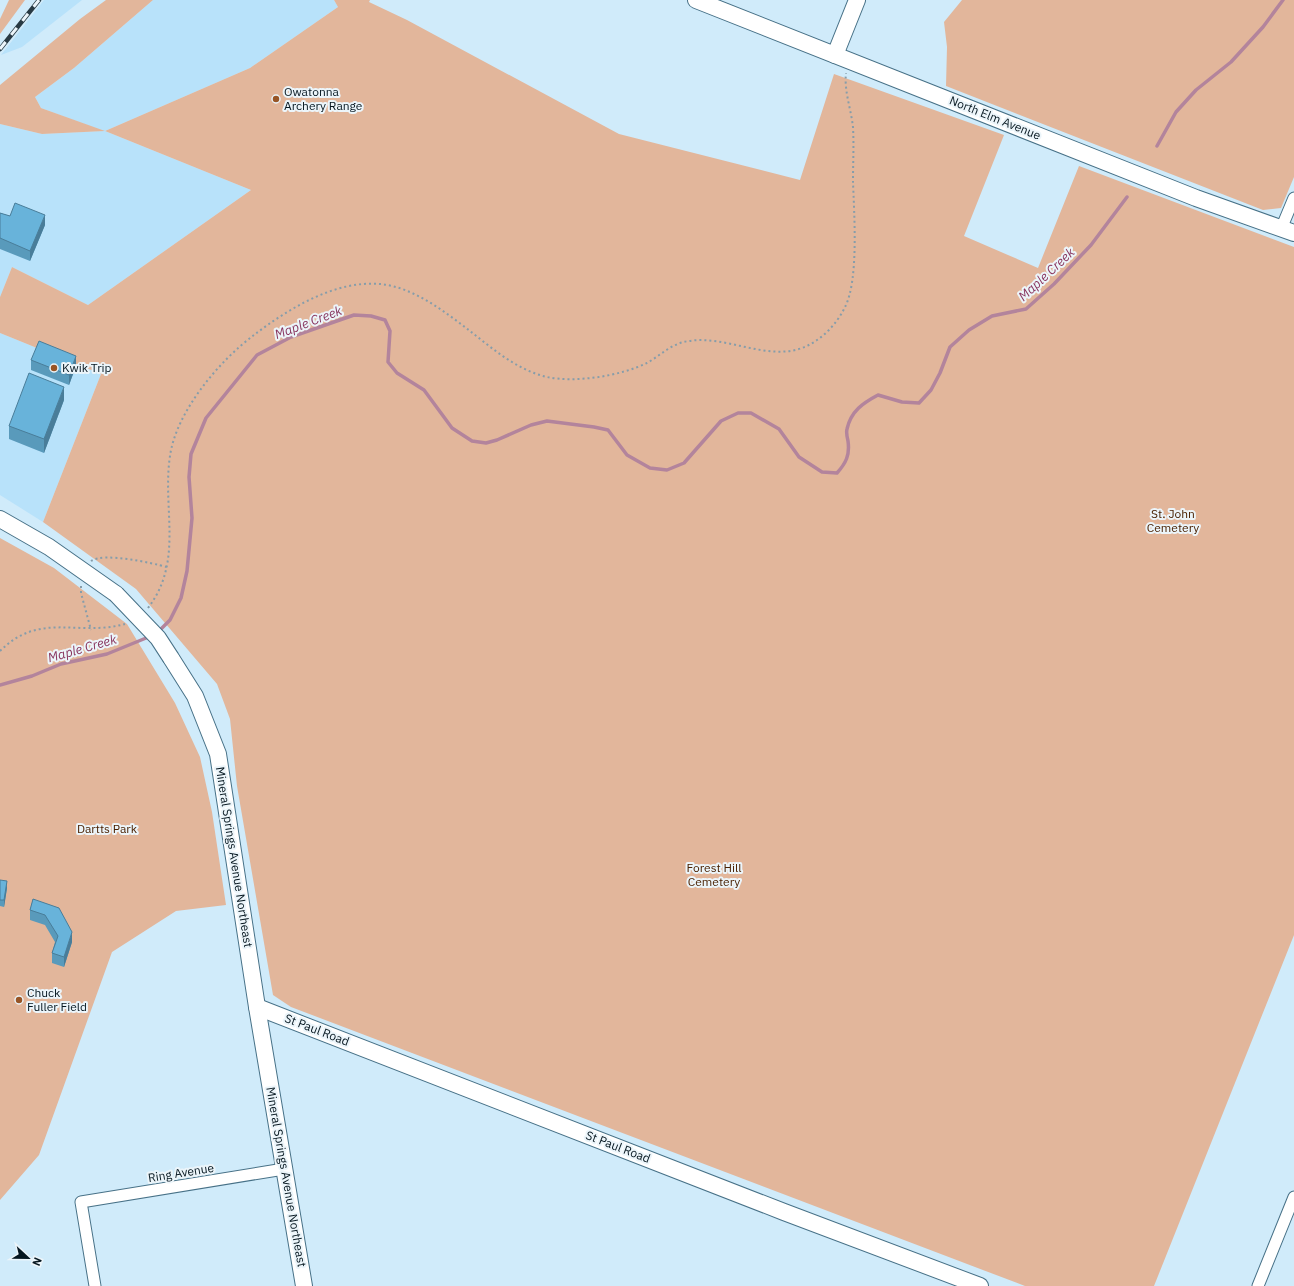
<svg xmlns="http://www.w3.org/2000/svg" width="1294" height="1286" font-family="'IBM Plex Sans',sans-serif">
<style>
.built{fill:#b8e2fa}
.green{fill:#e2b69b}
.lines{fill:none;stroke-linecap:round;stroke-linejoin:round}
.stream{stroke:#b3849c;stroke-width:3.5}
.street-casing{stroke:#477187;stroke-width:13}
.secondary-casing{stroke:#477187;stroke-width:18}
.path{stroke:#869daa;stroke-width:2;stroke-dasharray:2 3;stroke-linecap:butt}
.street{stroke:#fff;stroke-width:11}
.secondary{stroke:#fff;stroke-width:16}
.rail-casing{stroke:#283a44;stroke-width:4.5}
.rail{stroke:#ecf5fa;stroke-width:3;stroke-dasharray:9;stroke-linecap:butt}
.secondary-bridge-casing{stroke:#477187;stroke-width:18;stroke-linecap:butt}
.secondary-bridge{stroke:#fff;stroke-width:16}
.wall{fill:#599abb}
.shaded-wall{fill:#497d99}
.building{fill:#68b3da;stroke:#497d99}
.poi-dot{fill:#985526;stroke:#ecf5fa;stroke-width:1.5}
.labels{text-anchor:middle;stroke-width:4;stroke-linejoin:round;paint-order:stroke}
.poi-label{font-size:12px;fill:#05161f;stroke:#ecf5fa;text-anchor:start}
.street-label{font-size:12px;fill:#05161f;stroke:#ecf5fa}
.park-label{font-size:12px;fill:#492001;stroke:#ecf5fa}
.water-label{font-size:13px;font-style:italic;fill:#88345e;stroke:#ecf5fa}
</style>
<rect width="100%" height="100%" fill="#d0ebfa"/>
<!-- built -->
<g class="built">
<path d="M44,0H82L22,47L1,55Z"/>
<path d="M153,0H334L338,7L250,68L105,131L251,190L88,305L12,267L0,297V124L42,134L103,131L41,108L35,97L74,68Z"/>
<path d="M0,333L101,374L43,522L0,495Z"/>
</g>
<!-- green -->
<g class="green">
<path d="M9,0H25L0,34V19Z"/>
<path d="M106,0H153L74,68L35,97L41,108L105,131L250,68L338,7L334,0H370L369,2L407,20L619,134L800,180L834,74L1004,135L964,236L1038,268L1079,166L1294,247V935L1154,1286H1025L291,1007L273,995L237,786L230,719L217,684L136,589L43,522L101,374L0,333V297L12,267L88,305L251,190L105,131L42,134L0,124V85L80,19Z"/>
<path d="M962,0H1294V177L1281,208L1263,210L946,86L947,47L944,22Z"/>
<path d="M0,538L54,568L127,624L175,703L200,757L212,812L226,905L176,911L112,952L39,1155L0,1200Z"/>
</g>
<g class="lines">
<!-- stream -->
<g class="stream">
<path d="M1157,146L1176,112L1196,90L1231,62L1263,27L1283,0"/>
<path d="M158,632L170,620L181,598L187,571L192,518L189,477L191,454L206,418L257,355L291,337L354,315L371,316L385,320L390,331L388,362L397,373L424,390L452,428L472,441L486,443L497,440L531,425L547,421L594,427L608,430L627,455L650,468L667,470L684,463L721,421L738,413H751L779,429L799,457L822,472L837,473C846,463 850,455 848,441C847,437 846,433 847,429C851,411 863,403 878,395L902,402L919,403L931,390L940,373L950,347L969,330L992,316L1026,309L1054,284L1091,245L1127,197"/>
<path d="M0,685L32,676L61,664L107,654L151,636"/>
</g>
<!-- street casing -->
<g class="street-casing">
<g id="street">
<path d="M1281,229L1294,198"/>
<path d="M95,1286L81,1202L284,1169"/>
<path d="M1258,1286L1294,1197"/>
</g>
</g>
<!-- secondary casing -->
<g class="secondary-casing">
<g id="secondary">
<path d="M696,0L1196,198L1294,233"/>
<path d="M835,55L857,0"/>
<path d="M0,519L49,547L116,594"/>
<path d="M171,658L195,696L218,754L257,1007L304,1286"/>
<path d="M257,1007L784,1212L980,1286"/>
</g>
</g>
<!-- path -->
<g class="path">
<path d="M91,561C104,552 152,563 167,567"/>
<path d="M81,586V593L91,630"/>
<path d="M148,608C184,561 162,509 170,456C176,412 219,361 254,335C288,309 335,280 380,284C413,287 444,311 470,331C493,349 517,370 547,377C576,383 620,376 647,363C661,355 672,343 689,341C726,335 766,361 802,348C821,341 837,324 845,307C859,280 854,213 853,181C853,163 854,145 853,127C851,109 844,91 846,73"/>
<path d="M0,651C40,611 77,637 125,624"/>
</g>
<!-- street -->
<use href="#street" class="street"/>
<!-- secondary -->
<use href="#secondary" class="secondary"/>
<!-- rail casing -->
<g class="rail-casing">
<path id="rail" d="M0,49L39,0"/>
</g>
<!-- rail -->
<use href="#rail" class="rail"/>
<!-- secondary-bridge casing -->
<g class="secondary-bridge-casing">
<path id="secondary-bridge" d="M116,594L158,638L171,658"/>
</g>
<!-- secondary-bridge -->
<use href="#secondary-bridge" class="secondary-bridge"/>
</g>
<!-- wall -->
<g class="wall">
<path d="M0,213L10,216L45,225L30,261L0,249Z"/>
<path d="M31,360L76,366L69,385L31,370Z"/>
<path d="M64,400L44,453L9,439V426Z"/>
<path d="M0,880L7,888L4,907L0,906Z"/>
<path d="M33,899L72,942L64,967L52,963V953L55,942L45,925L30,920V910Z"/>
</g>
<!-- shaded-wall -->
<g class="shaded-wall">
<path d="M45,215V225L30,261V251Z"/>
<path d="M76,356V366L69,385V375Z"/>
<path d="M64,387V400L44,453V439Z"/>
<path d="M7,881V888L4,907V900Z"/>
<path d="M72,932V942L64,967V957Z"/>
</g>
<!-- building -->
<g class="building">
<path d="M15,203L45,215L30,251L0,238V213L10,216Z"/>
<path d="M39,341L76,356L69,375L31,360Z"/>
<path d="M29,373L64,387L44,439L9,426Z"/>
<path d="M0,880L7,881L4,900H0Z"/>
<path d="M33,899L59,908L72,932L64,957L52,953L58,936L45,915L30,910Z"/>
</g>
<!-- markers -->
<g class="poi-dot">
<circle cx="276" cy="99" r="4"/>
<circle cx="54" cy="368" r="4"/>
<circle cx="19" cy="1000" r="4"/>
</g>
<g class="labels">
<!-- poi labels -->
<g class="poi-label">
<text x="284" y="96">Owatonna<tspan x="284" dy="14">Archery Range</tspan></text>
<text x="62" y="372">Kwik Trip</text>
<text x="27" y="997">Chuck<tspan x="27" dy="14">Fuller Field</tspan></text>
</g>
<!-- street labels -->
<g class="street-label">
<text transform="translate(995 118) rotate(22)" y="4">North Elm Avenue</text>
<text transform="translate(234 857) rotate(81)" y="4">Mineral Springs Avenue Northeast</text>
<text transform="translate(317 1030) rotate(21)" y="4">St Paul Road</text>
<text transform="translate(618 1147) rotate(21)" y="4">St Paul Road</text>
<text transform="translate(181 1173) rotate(-9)" y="4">Ring Avenue</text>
<text transform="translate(286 1177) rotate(80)" y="4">Mineral Springs Avenue Northeast</text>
</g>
<!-- park labels -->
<g class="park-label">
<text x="1173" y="518">St. John<tspan x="1173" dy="14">Cemetery</tspan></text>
<text x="107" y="833">Dartts Park</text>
<text x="714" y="872">Forest Hill<tspan x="714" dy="14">Cemetery</tspan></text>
</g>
<!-- water labels -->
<g class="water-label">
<text transform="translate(1046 274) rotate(-43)" y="5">Maple Creek</text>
<text transform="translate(308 322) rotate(-21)" y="5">Maple Creek</text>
<text transform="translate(82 648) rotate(-16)" y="5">Maple Creek</text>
</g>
</g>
<!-- north arrow -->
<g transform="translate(28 1258) rotate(112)" stroke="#ecf5fa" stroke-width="3" paint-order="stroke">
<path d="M0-3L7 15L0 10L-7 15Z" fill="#05161f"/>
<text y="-6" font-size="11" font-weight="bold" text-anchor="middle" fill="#05161f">N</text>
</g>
</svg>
